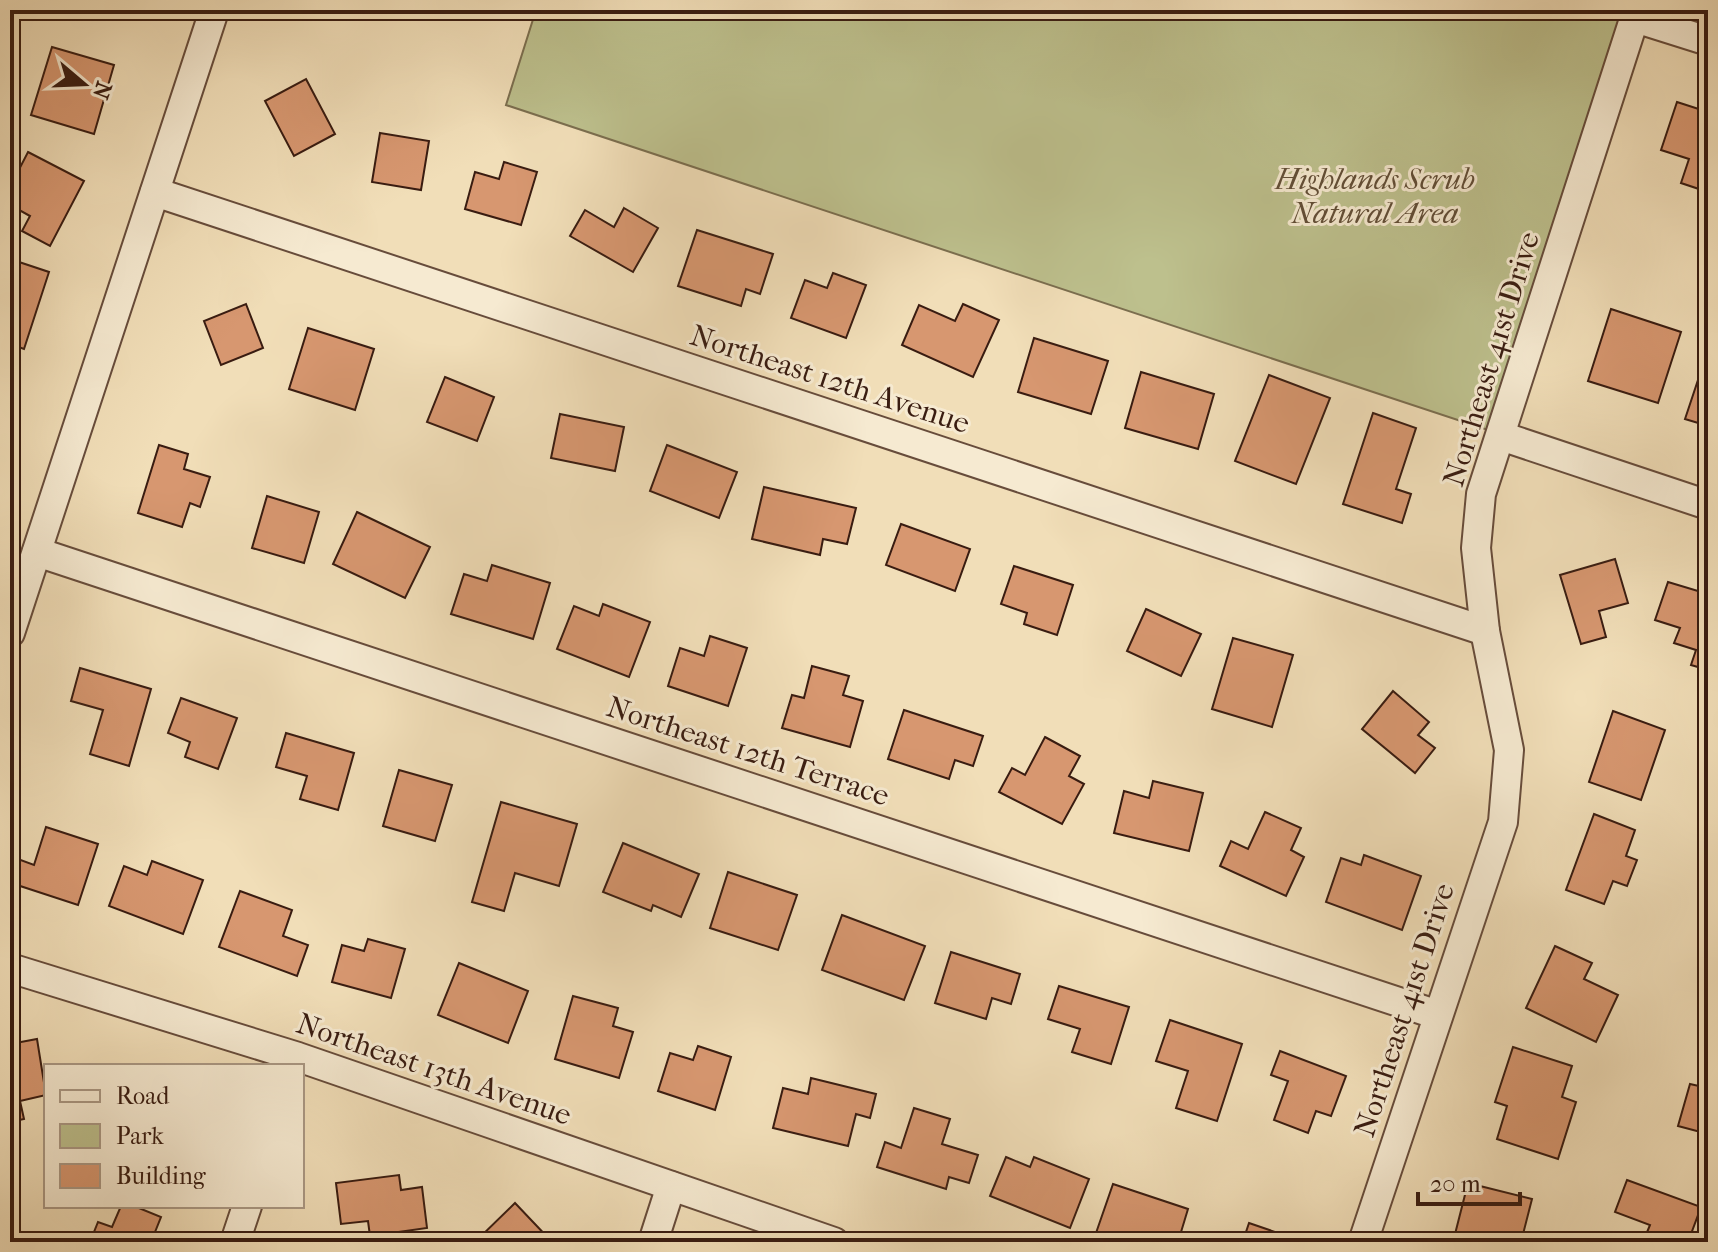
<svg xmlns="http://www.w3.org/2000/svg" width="1718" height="1252" font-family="'IM FELL French Canon',serif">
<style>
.green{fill:#bdc08d;stroke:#7b6e4f;stroke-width:2}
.building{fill:#d79770;stroke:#391c11;stroke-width:2}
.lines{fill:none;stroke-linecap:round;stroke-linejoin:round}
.street-casing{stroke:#674c3b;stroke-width:32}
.street{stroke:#f6ead1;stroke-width:28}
.labels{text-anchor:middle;stroke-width:6;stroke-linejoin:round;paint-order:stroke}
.park-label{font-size:30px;font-style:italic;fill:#614d36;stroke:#f6ead1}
.street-label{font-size:30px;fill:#391c11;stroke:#f6ead1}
</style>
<rect width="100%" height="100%" fill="#f1deb8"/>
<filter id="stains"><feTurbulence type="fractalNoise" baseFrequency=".0025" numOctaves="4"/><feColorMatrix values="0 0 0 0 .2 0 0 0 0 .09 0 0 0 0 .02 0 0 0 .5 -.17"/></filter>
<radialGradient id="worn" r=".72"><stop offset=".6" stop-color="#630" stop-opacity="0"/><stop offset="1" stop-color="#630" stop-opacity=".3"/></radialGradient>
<!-- green -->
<path class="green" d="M536,10H1631L1497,433L506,105Z"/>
<!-- building -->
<g class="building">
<path d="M52,47L114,65L94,134L31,115Z"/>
<path d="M306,79L335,134L294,156L265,101Z"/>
<path d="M1677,102L1708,112V192L1681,183L1689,159L1661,150Z"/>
<path d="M380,133L429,141L421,190L372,182Z"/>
<path d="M28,152L84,181L50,246L22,231L30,216L10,205V187Z"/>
<path d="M504,162L537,172L521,225L465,209L475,172L499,179Z"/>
<path d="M624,208L658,228L633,272L570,236L585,210L614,227Z"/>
<path d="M697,230L773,254L760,294L746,289L741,306L678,286Z"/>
<path d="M10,259L49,272L24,349L10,344Z"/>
<path d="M833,273L866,285L846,338L791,318L805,280L827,288Z"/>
<path d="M246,304L263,348L221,365L204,321Z"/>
<path d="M963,304L999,320L973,377L902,345L919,305L955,321Z"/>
<path d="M1611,309L1681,332L1658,403L1588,381Z"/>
<path d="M308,328L374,349L355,410L289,389Z"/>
<path d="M1034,338L1108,361L1091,414L1018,392Z"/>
<path d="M1701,371L1708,373V426L1685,419Z"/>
<path d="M1141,372L1214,394L1198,449L1125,428Z"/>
<path d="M1269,375L1330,398L1296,484L1235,461Z"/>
<path d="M445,377L494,397L477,441L427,422Z"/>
<path d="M1373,413L1416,428L1396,489L1411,494L1402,523L1343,504Z"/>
<path d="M560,414L624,427L615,471L551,458Z"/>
<path d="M159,445L188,454L184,469L210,477L200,507L190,503L182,527L138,513Z"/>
<path d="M667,445L737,472L719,518L650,491Z"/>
<path d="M764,487L856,508L847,544L823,539L820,555L752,539Z"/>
<path d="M267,496L319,512L304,563L252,548Z"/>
<path d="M357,512L430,547L405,598L333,564Z"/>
<path d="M901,524L970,549L955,591L886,565Z"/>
<path d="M1615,559L1628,603L1599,611L1606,637L1581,644L1560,575Z"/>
<path d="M492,565L550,583L533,639L451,614L464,574L487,581Z"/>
<path d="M1014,566L1073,585L1057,635L1024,624L1027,613L1001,604Z"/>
<path d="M1668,582L1708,594V670L1691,665L1696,650L1674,643L1680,628L1655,620Z"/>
<path d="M603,604L650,622L629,677L557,649L574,606L599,616Z"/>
<path d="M1146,609L1201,634L1181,676L1127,651Z"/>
<path d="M710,636L747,648L728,706L668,686L680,648L704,656Z"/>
<path d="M1233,638L1293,655L1272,727L1212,709Z"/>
<path d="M812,666L849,676L843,695L863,701L850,747L782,728L792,695L804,698Z"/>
<path d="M80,668L151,689L129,766L90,754L103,710L71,701Z"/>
<path d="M1393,691L1429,722L1418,735L1435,748L1415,773L1362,729Z"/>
<path d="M181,698L237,718L218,769L185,757L190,742L168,733Z"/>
<path d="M904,710L983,736L973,766L955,760L949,779L888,759Z"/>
<path d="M1613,711L1665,730L1641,800L1589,782Z"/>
<path d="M286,733L354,753L338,810L300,799L307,776L276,767Z"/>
<path d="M1045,737L1080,756L1069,776L1084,784L1062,824L999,792L1012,768L1025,775Z"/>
<path d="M399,770L452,785L435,841L383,826Z"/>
<path d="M1153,781L1203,793L1189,851L1114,833L1124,791L1149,798Z"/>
<path d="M501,802L577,824L559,886L515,873L504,911L472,902Z"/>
<path d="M1265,812L1301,828L1291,850L1304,857L1286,896L1220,866L1231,841L1248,849Z"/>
<path d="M1594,814L1635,830L1626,856L1637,860L1627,886L1613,881L1604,904L1566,890Z"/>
<path d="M46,827L98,844L78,905L11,883L18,859L34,865Z"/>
<path d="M623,843L699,874L681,917L653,905L651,911L603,892Z"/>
<path d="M1364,855L1421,876L1402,930L1326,902L1341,858L1361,865Z"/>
<path d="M152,861L203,880L183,934L109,906L124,866L147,875Z"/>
<path d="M728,872L797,895L778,950L710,928Z"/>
<path d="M240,891L292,910L283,936L308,945L297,976L219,947Z"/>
<path d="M842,915L925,946L904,1000L822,970Z"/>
<path d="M368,939L405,949L391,998L332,982L342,945L364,951Z"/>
<path d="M1555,946L1592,963L1584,979L1618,995L1596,1042L1526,1008Z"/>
<path d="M951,952L1020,974L1011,1004L992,998L986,1019L935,1003Z"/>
<path d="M459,963L528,991L508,1043L438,1015Z"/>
<path d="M1059,986L1129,1007L1111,1064L1072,1052L1080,1029L1048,1019Z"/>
<path d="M573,996L618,1008L613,1026L633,1032L619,1078L555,1059Z"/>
<path d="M1170,1020L1242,1044L1217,1121L1176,1108L1188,1071L1156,1061Z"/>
<path d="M37,1039L46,1095L20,1101L24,1119L10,1122V1044Z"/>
<path d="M698,1046L731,1057L715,1110L658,1091L670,1053L693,1060Z"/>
<path d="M1513,1047L1572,1066L1562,1097L1576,1102L1558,1159L1497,1139L1507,1106L1495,1102Z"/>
<path d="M1280,1051L1346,1076L1331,1116L1316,1111L1308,1133L1274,1120L1288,1081L1271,1075Z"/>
<path d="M811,1078L876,1094L870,1118L856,1114L848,1146L773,1128L783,1088L808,1094Z"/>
<path d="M1690,1084L1708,1088V1134L1678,1126Z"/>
<path d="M914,1108L950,1119L942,1144L978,1155L969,1183L949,1177L946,1189L877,1167L885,1142L901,1148Z"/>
<path d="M1006,1157L1030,1167L1034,1157L1089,1179L1070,1228L990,1196Z"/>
<path d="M399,1175L401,1190L422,1187L427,1228L370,1236L368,1221L341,1224L336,1183Z"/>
<path d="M1627,1180L1701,1207L1688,1242H1643L1650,1225L1615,1212Z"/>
<path d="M1468,1183L1532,1199L1521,1242L1482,1238L1481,1242H1453Z"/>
<path d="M1113,1184L1188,1209L1178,1242H1124L1096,1233Z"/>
<path d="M515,1203L552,1242L477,1240Z"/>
<path d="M121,1206H134L161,1217L151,1242H90L98,1222L112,1227Z"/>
<path d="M1249,1223L1284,1235L1281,1242H1219L1222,1234L1243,1241Z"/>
</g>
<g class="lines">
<!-- street casing -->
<g class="street-casing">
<g id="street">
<path d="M1635,18L1708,41"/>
<path d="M155,192L1485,631"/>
<path d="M1501,436L1708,505"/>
<path d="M37,552L1438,1015"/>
<path d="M10,633L214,11"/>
<path d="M10,968L298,1057L834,1242"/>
<path d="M235,1242L247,1206"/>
<path d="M653,1242L671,1186"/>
<path d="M1363,1242L1503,822L1509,750L1485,631L1476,548L1481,494L1637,10"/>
</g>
</g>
<!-- street -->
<use href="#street" class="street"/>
</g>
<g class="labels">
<!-- park labels -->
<g class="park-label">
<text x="1375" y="189">Highlands Scrub<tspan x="1375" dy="34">Natural Area</tspan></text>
</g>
<!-- street labels -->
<g class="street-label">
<text transform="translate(1491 359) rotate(-73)" y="10">Northeast 41st Drive</text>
<text transform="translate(830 379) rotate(18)" y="10">Northeast 12th Avenue</text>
<text transform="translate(748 751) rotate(18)" y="10">Northeast 12th Terrace</text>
<text transform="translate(1404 1010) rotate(-72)" y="10">Northeast 41st Drive</text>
<text transform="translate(434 1069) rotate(19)" y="10">Northeast 13th Avenue</text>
</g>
</g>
<!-- margin -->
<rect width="1718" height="1252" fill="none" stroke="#f1deb8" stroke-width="40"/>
<rect x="12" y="12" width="1694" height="1228" fill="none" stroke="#391c11" stroke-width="4"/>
<rect x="20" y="20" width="1678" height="1212" fill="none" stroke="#391c11" stroke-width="2"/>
<!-- legend -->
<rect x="44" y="1064" width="260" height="144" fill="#f6ead1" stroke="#aa9884" stroke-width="2"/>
<rect x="60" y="1090" width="40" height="12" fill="#f6ead1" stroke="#aa9884" stroke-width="2"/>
<text x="116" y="1104" font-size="24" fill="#391c11">Road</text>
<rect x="60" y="1124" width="40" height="24" fill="#bdc08d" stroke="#aa9884" stroke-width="2"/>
<text x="116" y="1144" font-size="24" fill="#391c11">Park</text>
<rect x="60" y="1164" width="40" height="24" fill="#d79770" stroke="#aa9884" stroke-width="2"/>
<text x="116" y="1184" font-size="24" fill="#391c11">Building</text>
<!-- north arrow -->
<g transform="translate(84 84) rotate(109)" stroke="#f6ead1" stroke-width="6" paint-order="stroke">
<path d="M0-6L14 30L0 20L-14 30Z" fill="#391c11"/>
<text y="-12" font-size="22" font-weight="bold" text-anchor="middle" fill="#391c11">N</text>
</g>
<!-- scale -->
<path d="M1418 1192v12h102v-12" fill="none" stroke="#391c11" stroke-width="4"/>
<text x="1430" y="1192" font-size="24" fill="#391c11" stroke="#f6ead1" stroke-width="6" paint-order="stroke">20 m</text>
<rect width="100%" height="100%" filter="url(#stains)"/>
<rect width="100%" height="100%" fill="url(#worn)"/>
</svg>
